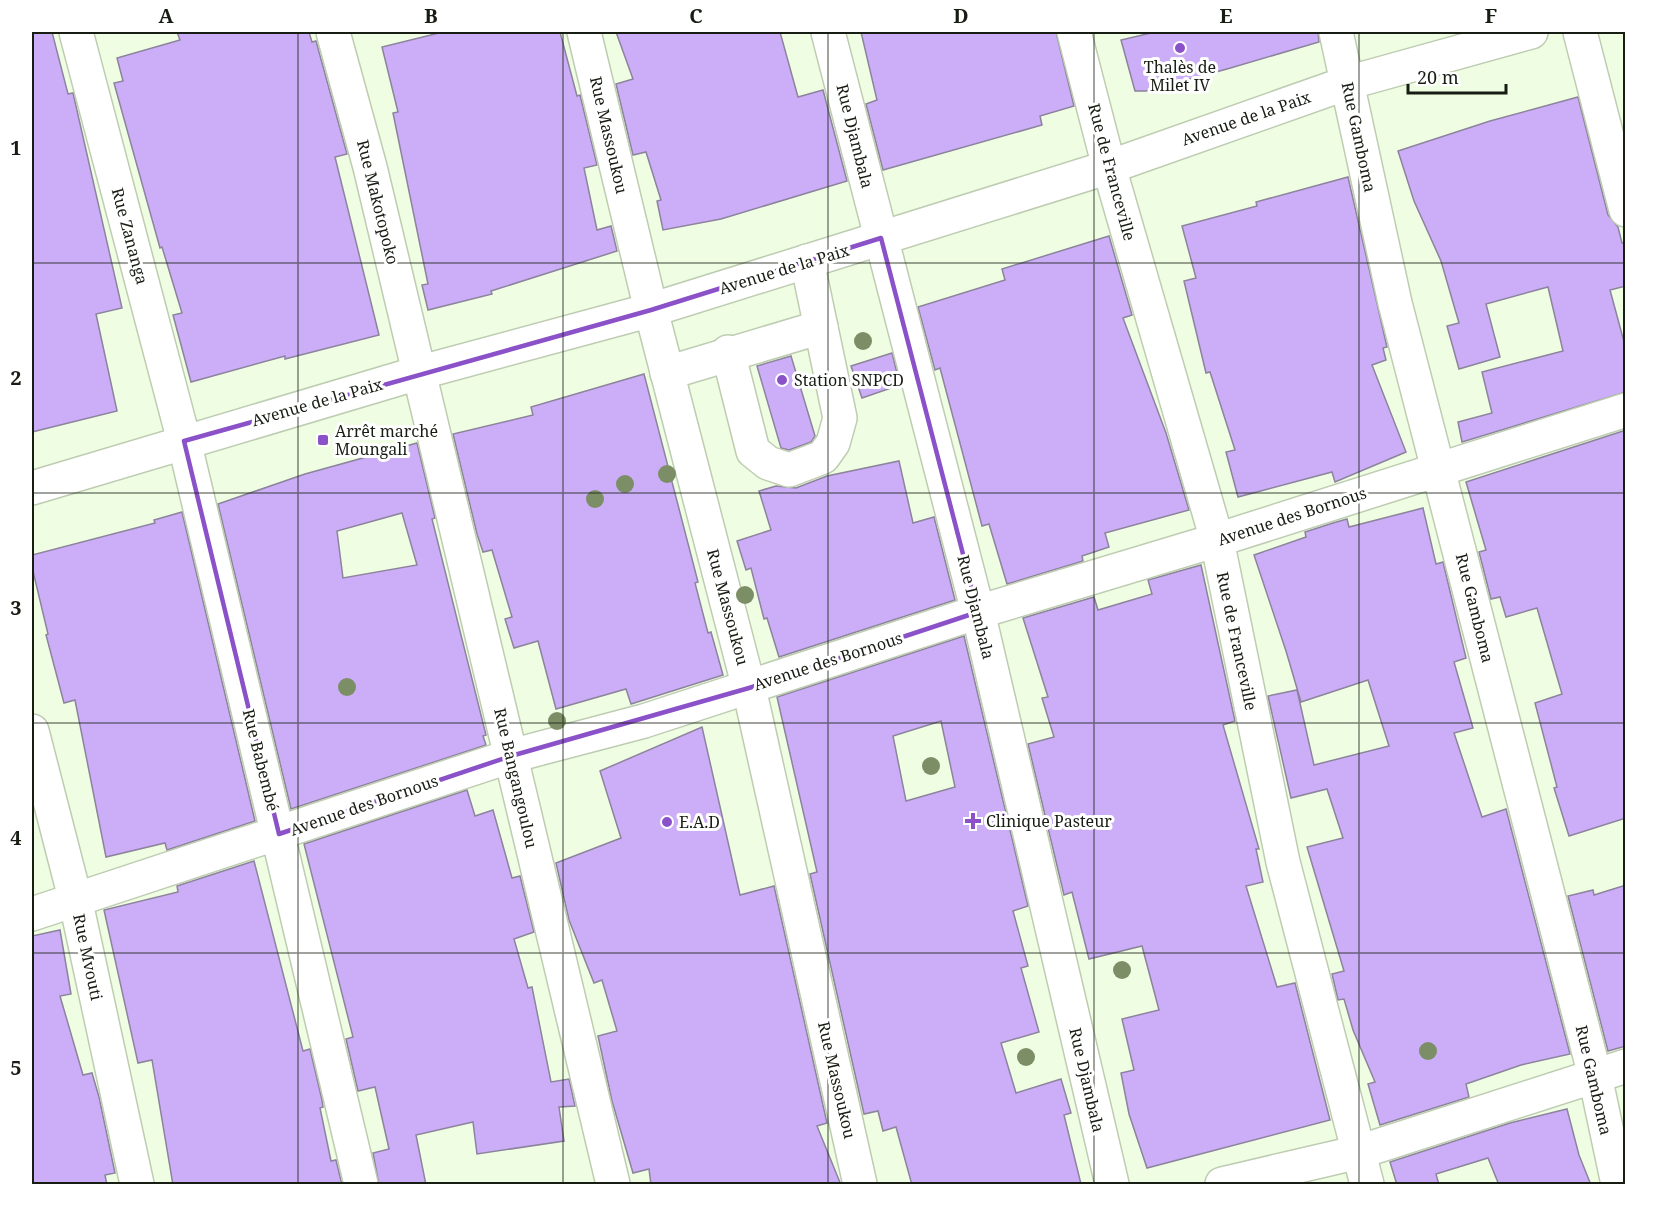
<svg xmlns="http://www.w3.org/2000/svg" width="1657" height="1216" font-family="'Noto Serif',serif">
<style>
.building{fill:#ccaef8;stroke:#8c839c;stroke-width:1.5;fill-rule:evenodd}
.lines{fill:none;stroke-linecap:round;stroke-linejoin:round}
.minor-casing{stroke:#beccb2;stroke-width:36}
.major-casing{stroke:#beccb2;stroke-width:36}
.minor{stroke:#fff;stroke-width:33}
.major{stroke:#fff;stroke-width:33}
.tree{fill:#7c8e66}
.marked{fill:none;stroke:#8a51c8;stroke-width:4.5;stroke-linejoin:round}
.grid{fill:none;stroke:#181d13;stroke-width:1.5;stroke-opacity:0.55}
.poi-dot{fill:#8a51c8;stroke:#fff;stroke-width:2}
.labels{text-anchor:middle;stroke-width:6;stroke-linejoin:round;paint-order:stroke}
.poi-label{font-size:16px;fill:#181d13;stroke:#fff;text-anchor:start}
.street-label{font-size:16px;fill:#181d13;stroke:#fff}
.neatline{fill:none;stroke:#181d13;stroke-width:2}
.grid-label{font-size:20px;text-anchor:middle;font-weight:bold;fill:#181d13}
</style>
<rect width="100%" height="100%" fill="#effee3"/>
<!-- building -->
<g class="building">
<path d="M32,32H52L68,94L73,93L122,308L96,314L117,411L32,432Z"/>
<path d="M177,32H309L312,42L316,41L347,154L335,157L379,335L285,359V356L191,382L173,315L182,313L162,247L160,248L114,83L123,81L117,58L180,40Z"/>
<path d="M443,32H560L577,96L580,95L597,165L584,168L597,230L611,226L617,251L491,291L492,294L428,310L422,285L428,284L393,113L398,112L382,47Z"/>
<path d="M616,32H780L798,97L823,90L847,181L721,219L663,230L657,201L661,200L646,152L633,155L616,84L633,79Z"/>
<path d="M861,32H1056L1074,106L1040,116L1042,125L883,170L866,104L877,100Z"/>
<path d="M1155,32H1318L1319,42L1227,69L1146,91H1135L1121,40Z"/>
<path d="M1578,97L1608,215L1618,227L1622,243H1626V286L1610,290L1626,349V392L1462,442L1458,422L1492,413L1482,372L1563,351L1548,287L1486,304L1500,357L1459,369L1447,326L1459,323L1441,261L1414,201L1398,151L1490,121Z"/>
<path d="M1348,177L1387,347L1383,348L1386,360L1372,365L1406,452L1335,482L1332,472L1238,497L1226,452L1235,450L1210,372L1206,373L1184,281L1196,278L1182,226L1257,206L1256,202Z"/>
<path d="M1109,236L1132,315L1123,318L1166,433L1189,510L1105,533L1109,547L1082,556L1083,561L1007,584L989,524L982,526L940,368L935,370L918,307L1005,280L1002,269Z"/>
<path d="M892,353L899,381L890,383L891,388L862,398L851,366Z"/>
<path d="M791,356L815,436L811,442L789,450L781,448L757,366Z"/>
<path d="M644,374L698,582L695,583L708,633L711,632L723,675L631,704L626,689L556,709L538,641L514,648L505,619L512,617L492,550L483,552L477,534L453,434L533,415L531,407Z"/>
<path d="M1626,430V818L1569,836L1554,788L1557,787L1535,703L1562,694L1537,608L1506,617L1500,597L1491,599L1479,552L1486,550L1466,482Z"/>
<path d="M417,443L435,518L432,519L486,735L483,736L486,745L291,809L218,504L305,474ZM402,513L417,565L343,578L337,531Z"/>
<path d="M899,461L913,523L934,517L955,600L779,657L767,618L764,619L751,568L746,570L737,541L771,530L759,491L776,486L796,488L827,476Z"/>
<path d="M1423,508L1436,564L1443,562L1466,658L1454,662L1473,728L1454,733L1482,817L1506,809L1570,1054L1521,1065L1466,1084L1469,1097L1380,1125L1368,1084L1375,1082L1353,1030L1344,999L1338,1000L1332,974L1344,971L1307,847L1343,838L1327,789L1291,798L1268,696L1297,690L1314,765L1389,746L1368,680L1301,702L1286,651L1254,555L1306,537L1305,532L1333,523L1347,519L1349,527Z"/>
<path d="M182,512L255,821L167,850L165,843L106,857L75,700L64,703L46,635L48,634L32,567V555L155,523L154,520Z"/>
<path d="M1201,565L1235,721L1223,725L1259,849H1256L1263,882L1246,886L1277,987L1295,983L1330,1120L1147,1168L1129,1114L1121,1073L1134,1070L1122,1019L1159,1010L1142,946L1089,959L1072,892L1064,895L1028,744L1054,737L1042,698L1048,697L1023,618L1094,597L1098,610L1152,594L1148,580Z"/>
<path d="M964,636L1028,906L1013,911L1028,966L1021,968L1039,1032L1001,1043L1016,1093L1061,1079L1071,1113L1064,1115L1081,1184L912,1185L896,1127L883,1131L878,1111L864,1114L810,874L817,872L777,697ZM941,721L955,787L906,801L893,736Z"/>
<path d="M702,727L740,895L774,886L827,1123L817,1126L841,1185H651L649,1169L633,1173L612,1101L598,1036L617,1031L602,980L594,983L569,920L556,863L621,838L600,771Z"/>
<path d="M467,790L475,816L493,810L512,878L520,876L534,932L514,939L528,988L532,987L551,1082L569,1079L575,1106L559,1107L564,1141L477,1154L473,1122L416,1135L426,1185H379L373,1153L389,1149L375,1087L358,1091L346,1039L353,1037L304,844Z"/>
<path d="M254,861L303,1051L310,1049L322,1100L323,1107L320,1108L331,1161L336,1160L342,1185H173L152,1060L138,1063L104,910L178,892L177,886Z"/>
<path d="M1626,885V1046L1608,1051L1568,896L1593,890L1594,895Z"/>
<path d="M60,930L71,994L60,996L83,1075L92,1073L99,1097L115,1173L105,1175L107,1185H32V936Z"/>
<path d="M1567,1109L1579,1155L1591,1185H1499L1488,1158L1436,1174L1439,1185H1397L1390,1162L1510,1123Z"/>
</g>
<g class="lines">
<!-- minor casing -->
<g class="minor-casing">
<g id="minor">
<path d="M76,32L184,441L361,1184"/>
<path d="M333,32L370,167L613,1184"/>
<path d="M584,32L651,310L749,688L860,1184"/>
<path d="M828,32L978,612L1112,1184"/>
<path d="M1074,32L1109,167L1217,540L1283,862L1367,1184"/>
<path d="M1336,32L1395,303L1595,1076L1618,1184"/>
<path d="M1580,32L1626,210"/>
<path d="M728,352L753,451L768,463L789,470L823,457L833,443L840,418L807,261"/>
<path d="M667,373L821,327"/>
<path d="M32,731L75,898L137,1184"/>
<path d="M32,914L511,756L644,721L978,612L1217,540L1626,410"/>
<path d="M1222,1184L1359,1152L1626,1066"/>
</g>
</g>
<!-- major casing -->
<g class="major-casing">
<path id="major" d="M32,488L418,373L651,310L1109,167L1347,83L1531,32"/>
</g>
<!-- minor -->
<use href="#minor" class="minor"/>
<!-- major -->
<use href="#major" class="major"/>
</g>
<!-- trees -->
<g class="tree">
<circle cx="863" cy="341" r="9"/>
<circle cx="667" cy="474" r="9"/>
<circle cx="625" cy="484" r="9"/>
<circle cx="595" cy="499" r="9"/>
<circle cx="745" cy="595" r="9"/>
<circle cx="347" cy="687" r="9"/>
<circle cx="557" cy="721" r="9"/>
<circle cx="931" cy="766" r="9"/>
<circle cx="1122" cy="970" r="9"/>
<circle cx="1428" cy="1051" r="9"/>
<circle cx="1026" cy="1057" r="9"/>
</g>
<!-- marked area -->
<path class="marked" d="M881,238L978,612L749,688L511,756L279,834L184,441L651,310Z"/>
<!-- grid -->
<path class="grid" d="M298,32V1184M563,32V1184M828,32V1184M1094,32V1184M1359,32V1184M32,263H1626M32,493H1626M32,723H1626M32,953H1626"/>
<!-- markers -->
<g class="poi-dot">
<circle cx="1180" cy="48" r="6"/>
<circle cx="782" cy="380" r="6"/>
<rect x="317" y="434" width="12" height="12" rx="3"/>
<path d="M970 812h6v6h6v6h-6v6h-6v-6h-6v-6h6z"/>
<circle cx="667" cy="822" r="6"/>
</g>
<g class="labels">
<!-- poi labels -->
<g class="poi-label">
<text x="1180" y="73" text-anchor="middle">Thalès de<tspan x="1180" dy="18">Milet IV</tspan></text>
<text x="794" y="386">Station SNPCD</text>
<text x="335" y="437">Arrêt marché<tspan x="335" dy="18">Moungali</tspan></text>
<text x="986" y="827">Clinique Pasteur</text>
<text x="679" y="828">E.A.D</text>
</g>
<!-- street labels -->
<g class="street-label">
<text transform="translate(1246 118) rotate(-19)" y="6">Avenue de la Paix</text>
<text transform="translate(609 135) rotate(77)" y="6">Rue Massoukou</text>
<text transform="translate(855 136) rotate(76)" y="6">Rue Djambala</text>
<text transform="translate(1359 137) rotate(78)" y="6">Rue Gamboma</text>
<text transform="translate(1112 172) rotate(75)" y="6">Rue de Franceville</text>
<text transform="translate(378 202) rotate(76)" y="6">Rue Makotopoko</text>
<text transform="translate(130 236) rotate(75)" y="6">Rue Zananga</text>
<text transform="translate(784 269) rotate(-17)" y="6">Avenue de la Paix</text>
<text transform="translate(317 402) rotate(-16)" y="6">Avenue de la Paix</text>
<text transform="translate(1292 516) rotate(-18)" y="6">Avenue des Bornous</text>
<text transform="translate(728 607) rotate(75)" y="6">Rue Massoukou</text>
<text transform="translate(976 607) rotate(76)" y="6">Rue Djambala</text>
<text transform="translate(1475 608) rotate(76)" y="6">Rue Gamboma</text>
<text transform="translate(1237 641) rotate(78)" y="6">Rue de Franceville</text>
<text transform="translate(828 661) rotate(-18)" y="6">Avenue des Bornous</text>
<text transform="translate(261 760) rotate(76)" y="6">Rue Babembé</text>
<text transform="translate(516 778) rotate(77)" y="6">Rue Bangangoulou</text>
<text transform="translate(364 805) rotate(-19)" y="6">Avenue des Bornous</text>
<text transform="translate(88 957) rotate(78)" y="6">Rue Mvouti</text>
<text transform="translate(837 1080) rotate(77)" y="6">Rue Massoukou</text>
<text transform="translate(1087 1080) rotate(77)" y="6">Rue Djambala</text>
<text transform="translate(1594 1080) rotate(77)" y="6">Rue Gamboma</text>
</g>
</g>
<!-- border -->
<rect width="1657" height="1216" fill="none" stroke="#ffffff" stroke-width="66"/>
<!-- scale -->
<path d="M1408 84v9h98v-9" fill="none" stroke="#181d13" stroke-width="3"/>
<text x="1417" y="84" font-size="18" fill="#181d13" stroke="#ffffff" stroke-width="4.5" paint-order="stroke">20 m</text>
<rect x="33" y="33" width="1591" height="1150" class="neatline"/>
<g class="grid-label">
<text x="166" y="23">A</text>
<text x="431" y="23">B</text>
<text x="696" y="23">C</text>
<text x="961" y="23">D</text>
<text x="1226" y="23">E</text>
<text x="1491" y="23">F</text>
<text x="16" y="155">1</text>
<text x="16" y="385">2</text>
<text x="16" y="615">3</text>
<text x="16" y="845">4</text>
<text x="16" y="1075">5</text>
</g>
</svg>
